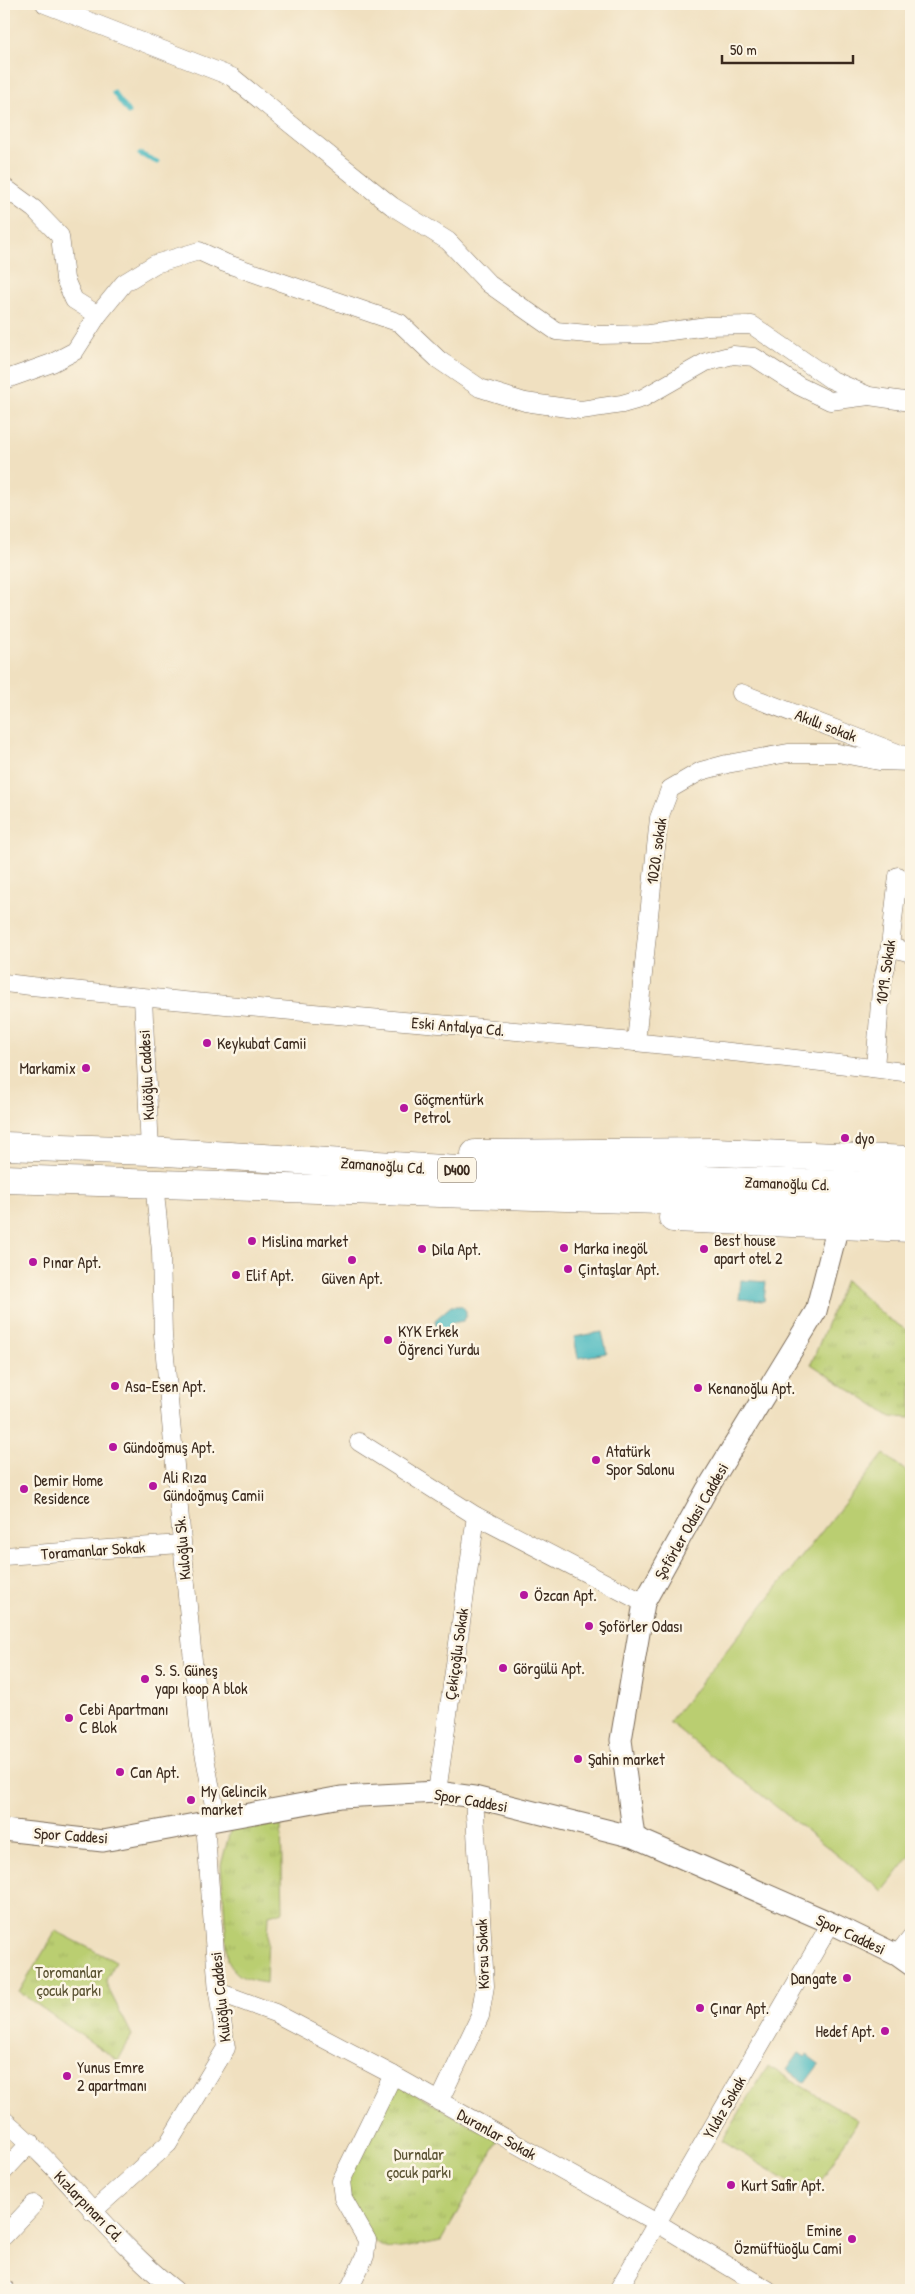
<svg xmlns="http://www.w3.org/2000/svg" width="915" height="2294" font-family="'Patrick Hand',sans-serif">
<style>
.green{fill:#bace71;stroke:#7a7c48}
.park{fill:url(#park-tufts);stroke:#7a7c48}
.water{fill:#4ab9c0;stroke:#42726f}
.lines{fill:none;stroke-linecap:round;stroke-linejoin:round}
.stream{stroke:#4ab9c0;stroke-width:5}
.minor-casing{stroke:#7a6a57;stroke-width:19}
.tertiary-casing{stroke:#7a6a57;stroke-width:23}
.trunk-casing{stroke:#7a6a57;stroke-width:29}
.minor{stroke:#fff;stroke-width:18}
.tertiary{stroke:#fff;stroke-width:21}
.trunk{stroke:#fff;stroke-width:28}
.poi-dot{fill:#b5179e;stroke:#fcf5e5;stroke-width:2}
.labels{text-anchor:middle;stroke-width:5;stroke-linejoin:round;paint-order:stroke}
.shield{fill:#fcf5e5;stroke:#75675a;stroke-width:1}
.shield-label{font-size:15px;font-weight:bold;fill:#3b2a1e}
.street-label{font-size:16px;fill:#3b2a1e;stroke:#fcf5e5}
.poi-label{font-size:16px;fill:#3b2a1e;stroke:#fcf5e5;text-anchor:start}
.park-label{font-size:16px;fill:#5b5333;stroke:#fcf5e5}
</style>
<defs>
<pattern id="park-tufts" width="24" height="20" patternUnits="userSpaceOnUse" patternTransform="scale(1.25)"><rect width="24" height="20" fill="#bace71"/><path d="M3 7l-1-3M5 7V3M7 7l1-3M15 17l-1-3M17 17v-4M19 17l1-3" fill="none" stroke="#a1b161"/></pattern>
</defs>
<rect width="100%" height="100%" fill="#fcf5e5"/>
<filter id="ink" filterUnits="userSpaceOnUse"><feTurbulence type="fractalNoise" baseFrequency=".02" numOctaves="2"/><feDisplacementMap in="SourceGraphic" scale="10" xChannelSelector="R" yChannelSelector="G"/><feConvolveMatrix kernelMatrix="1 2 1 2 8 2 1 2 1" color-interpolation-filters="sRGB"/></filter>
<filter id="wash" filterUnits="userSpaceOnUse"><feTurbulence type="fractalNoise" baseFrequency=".0096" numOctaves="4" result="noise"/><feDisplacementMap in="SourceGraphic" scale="20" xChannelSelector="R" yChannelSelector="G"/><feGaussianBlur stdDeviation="1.12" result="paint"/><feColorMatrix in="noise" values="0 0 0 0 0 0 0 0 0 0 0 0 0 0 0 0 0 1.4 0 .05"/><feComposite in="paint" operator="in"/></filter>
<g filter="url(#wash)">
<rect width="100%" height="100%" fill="#f0e0c0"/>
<!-- green -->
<path class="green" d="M884,1454L911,1475V1855L883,1891L669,1722Z"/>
<!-- park -->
<g class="park">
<path d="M845,1280L886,1317L911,1333V1418L891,1417L811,1364Z"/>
<path d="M281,1821L283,1911L269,1915L266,1983C247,1980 237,1978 228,1961L221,1865L231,1827Z"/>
<path d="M56,1931L116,1962L106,1980L107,1986L132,2035L118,2061L19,1992Z"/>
<path d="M768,2066L858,2120L812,2196L722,2141Z"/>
<path d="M395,2082L498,2141L441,2241C430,2243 394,2251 386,2248C365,2242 348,2202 346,2182Z"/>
</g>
<!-- water -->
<g class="water">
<path d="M741,1280L766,1282L764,1301L739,1299Z"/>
<path d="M451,1306H462L466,1311V1317L463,1321L452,1323L448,1330L437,1329L435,1320Z"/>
<path d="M602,1332L607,1353L578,1358L574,1337Z"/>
<path d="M799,2053L805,2057L807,2055L819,2064L805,2083L787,2070Z"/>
</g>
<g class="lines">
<!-- stream -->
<g class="stream">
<path d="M114,93L128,112"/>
<path d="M140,154L157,162"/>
</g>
</g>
</g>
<g filter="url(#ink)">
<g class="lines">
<!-- minor casing -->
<g class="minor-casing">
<g id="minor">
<path d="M45,4L232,77L392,206L448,241L489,284L556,331L598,335L649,334L707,326L752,325L830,379L869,396L911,402"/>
<path d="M4,187L34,209L60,236L65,279L74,300L98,315"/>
<path d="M4,380L52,363L75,351L98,315L124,283L155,264L199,251L225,263L400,323L439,360L480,388L525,402L581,410L622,404L643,398L706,362L733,355L754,357L799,386L830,401L869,396"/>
<path d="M741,693L911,758"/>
<path d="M890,947L911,953"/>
<path d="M4,983C306,1016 610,1034 911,1073"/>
<path d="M143,998L150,1151"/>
<path d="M636,1042L659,818L670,789L701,771L727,764L788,753H838L879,761L911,762"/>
<path d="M875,1068L881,990L890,947L898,876"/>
<path d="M154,1183L161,1251L163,1335L199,1726L217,1821"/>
<path d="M359,1442L476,1516L644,1603"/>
<path d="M4,1556L181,1544"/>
<path d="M437,1792L476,1516"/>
<path d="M897,1955L911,1937"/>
<path d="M218,1992L275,2013L393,2075L657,2223L768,2290"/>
<path d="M439,2102L480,2016L485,1986L474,1797"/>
<path d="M4,2120C65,2171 111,2240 175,2290"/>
<path d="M4,2171L31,2142"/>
<path d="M92,2212L168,2144L226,2048L218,1992L205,1823"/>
<path d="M4,2236L34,2204"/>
<path d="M4,2288L6,2290"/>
<path d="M349,2290L365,2256L367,2240L343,2198L341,2181L393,2075"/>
<path d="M618,2290L831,1923"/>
</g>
</g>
<!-- tertiary casing -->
<g class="tertiary-casing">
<g id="tertiary">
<path d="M4,1830L103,1841L341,1797L437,1792L474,1797L634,1837L831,1923L897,1955L911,1965"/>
<path d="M634,1837L621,1740L644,1603L706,1491L816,1311L838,1226"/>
</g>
</g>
<!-- trunk casing -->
<g class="trunk-casing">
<g id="trunk">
<path d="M4,1146L150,1151L523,1174L911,1187"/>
<path d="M475,1154L715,1152L911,1160"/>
<path d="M4,1179L911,1208"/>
<path d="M673,1218L911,1228"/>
</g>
</g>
<!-- minor -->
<use href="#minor" class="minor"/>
<!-- tertiary -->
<use href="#tertiary" class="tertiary"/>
<!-- trunk -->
<use href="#trunk" class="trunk"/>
</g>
</g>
<!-- markers -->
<g class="poi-dot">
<circle cx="207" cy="1043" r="5"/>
<circle cx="86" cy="1068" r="5"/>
<circle cx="404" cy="1108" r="5"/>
<circle cx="845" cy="1138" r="5"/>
<circle cx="252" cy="1241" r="5"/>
<circle cx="564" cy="1248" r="5"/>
<circle cx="422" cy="1249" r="5"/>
<circle cx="704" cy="1249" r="5"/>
<circle cx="352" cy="1260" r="5"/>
<circle cx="33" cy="1262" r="5"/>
<circle cx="568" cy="1269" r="5"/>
<circle cx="236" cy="1275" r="5"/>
<circle cx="388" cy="1340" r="5"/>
<circle cx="115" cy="1386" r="5"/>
<circle cx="698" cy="1388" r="5"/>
<circle cx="113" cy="1447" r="5"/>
<circle cx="596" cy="1460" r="5"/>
<circle cx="153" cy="1486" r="5"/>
<circle cx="24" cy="1489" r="5"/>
<circle cx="524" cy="1595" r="5"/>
<circle cx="589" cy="1626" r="5"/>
<circle cx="503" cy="1668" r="5"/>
<circle cx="145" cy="1679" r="5"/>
<circle cx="69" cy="1718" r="5"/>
<circle cx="578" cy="1759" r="5"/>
<circle cx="120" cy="1772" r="5"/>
<circle cx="191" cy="1800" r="5"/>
<circle cx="847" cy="1978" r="5"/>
<circle cx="700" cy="2008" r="5"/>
<circle cx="885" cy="2031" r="5"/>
<circle cx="67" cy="2076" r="5"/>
<circle cx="731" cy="2185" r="5"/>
<circle cx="852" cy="2239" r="5"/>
</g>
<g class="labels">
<!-- shield labels -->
<rect class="shield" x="438" y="1157.5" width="38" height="25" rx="4"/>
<g class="shield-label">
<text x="457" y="1175">D400</text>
</g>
<!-- street labels -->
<g class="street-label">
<text transform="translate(826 725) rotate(21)" y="6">Akıllı sokak</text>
<text transform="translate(656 851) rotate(-82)" y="6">1020. sokak</text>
<text transform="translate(885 972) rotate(-82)" y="6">1019. Sokak</text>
<text transform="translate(458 1026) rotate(5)" y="6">Eski Antalya Cd.</text>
<text transform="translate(146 1075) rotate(-93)" y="6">Kulöğlu Caddesi</text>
<text transform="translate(383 1165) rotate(4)" y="6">Zamanoğlu Cd.</text>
<text transform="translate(787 1183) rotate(2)" y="6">Zamanoğlu Cd.</text>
<text transform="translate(691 1521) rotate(-60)" y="6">Şoförler Odasi Caddesi</text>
<text transform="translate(182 1548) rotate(-95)" y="6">Kuloğlu Sk.</text>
<text transform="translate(93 1550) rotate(-4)" y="6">Toramanlar Sokak</text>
<text transform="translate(456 1654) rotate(-82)" y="6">Çekiçoğlu Sokak</text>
<text transform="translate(471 1800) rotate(10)" y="6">Spor Caddesi</text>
<text transform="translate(71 1835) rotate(4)" y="6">Spor Caddesi</text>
<text transform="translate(851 1934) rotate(25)" y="6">Spor Caddesi</text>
<text transform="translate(482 1954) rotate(-92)" y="6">Körsu Sokak</text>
<text transform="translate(220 1997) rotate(-96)" y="6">Kulöğlu Caddesi</text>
<text transform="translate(724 2107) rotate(-60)" y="6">Yıldız Sokak</text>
<text transform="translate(497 2134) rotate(29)" y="6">Duranlar Sokak</text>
<text transform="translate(89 2206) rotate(46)" y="6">Kızlarpınarı Cd.</text>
</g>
<!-- poi labels -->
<g class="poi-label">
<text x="217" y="1049">Keykubat Camii</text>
<text x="76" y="1074" text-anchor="end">Markamix</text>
<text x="414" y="1105">Göçmentürk<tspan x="414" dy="18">Petrol</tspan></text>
<text x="855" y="1144">dyo</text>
<text x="714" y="1246">Best house<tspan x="714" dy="18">apart otel 2</tspan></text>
<text x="262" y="1247">Mislina market</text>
<text x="574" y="1254">Marka inegöl</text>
<text x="432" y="1255">Dila Apt.</text>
<text x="43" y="1268">Pınar Apt.</text>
<text x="578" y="1275">Çintaşlar Apt.</text>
<text x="246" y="1281">Elif Apt.</text>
<text x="352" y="1284" text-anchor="middle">Güven Apt.</text>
<text x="398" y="1337">KYK Erkek<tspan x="398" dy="18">Öğrenci Yurdu</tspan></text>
<text x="125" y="1392">Asa-Esen Apt.</text>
<text x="708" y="1394">Kenanoğlu Apt.</text>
<text x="123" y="1453">Gündoğmuş Apt.</text>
<text x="606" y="1457">Atatürk<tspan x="606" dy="18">Spor Salonu</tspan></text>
<text x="163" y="1483">Ali Rıza<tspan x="163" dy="18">Gündoğmuş Camii</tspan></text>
<text x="34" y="1486">Demir Home<tspan x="34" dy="18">Residence</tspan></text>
<text x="534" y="1601">Özcan Apt.</text>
<text x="599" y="1632">Şoförler Odası</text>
<text x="513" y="1674">Görgülü Apt.</text>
<text x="155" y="1676">S. S. Güneş<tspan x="155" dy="18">yapı koop A blok</tspan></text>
<text x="79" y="1715">Cebi Apartmanı<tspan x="79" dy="18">C Blok</tspan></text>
<text x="588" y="1765">Şahin market</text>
<text x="130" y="1778">Can Apt.</text>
<text x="201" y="1797">My Gelincik<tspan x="201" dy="18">market</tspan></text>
<text x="837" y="1984" text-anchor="end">Dangate</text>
<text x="710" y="2014">Çınar Apt.</text>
<text x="875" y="2037" text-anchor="end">Hedef Apt.</text>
<text x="77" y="2073">Yunus Emre<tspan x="77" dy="18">2 apartmanı</tspan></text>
<text x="741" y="2191">Kurt Safir Apt.</text>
<text x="842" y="2236" text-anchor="end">Emine<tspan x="842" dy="18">Özmüftüoğlu Cami</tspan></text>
</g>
<!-- park labels -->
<g class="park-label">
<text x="69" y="1978">Toromanlar<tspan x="69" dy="18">çocuk parkı</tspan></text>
<text x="419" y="2160">Durnalar<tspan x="419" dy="18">çocuk parkı</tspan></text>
</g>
</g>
<!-- margin -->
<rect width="915" height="2294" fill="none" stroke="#fcf5e5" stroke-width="20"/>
<!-- scale -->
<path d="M722 55v8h131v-8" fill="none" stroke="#3b2a1e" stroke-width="2.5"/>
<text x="730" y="55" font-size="15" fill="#3b2a1e" stroke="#fcf5e5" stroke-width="4" paint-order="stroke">50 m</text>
</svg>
